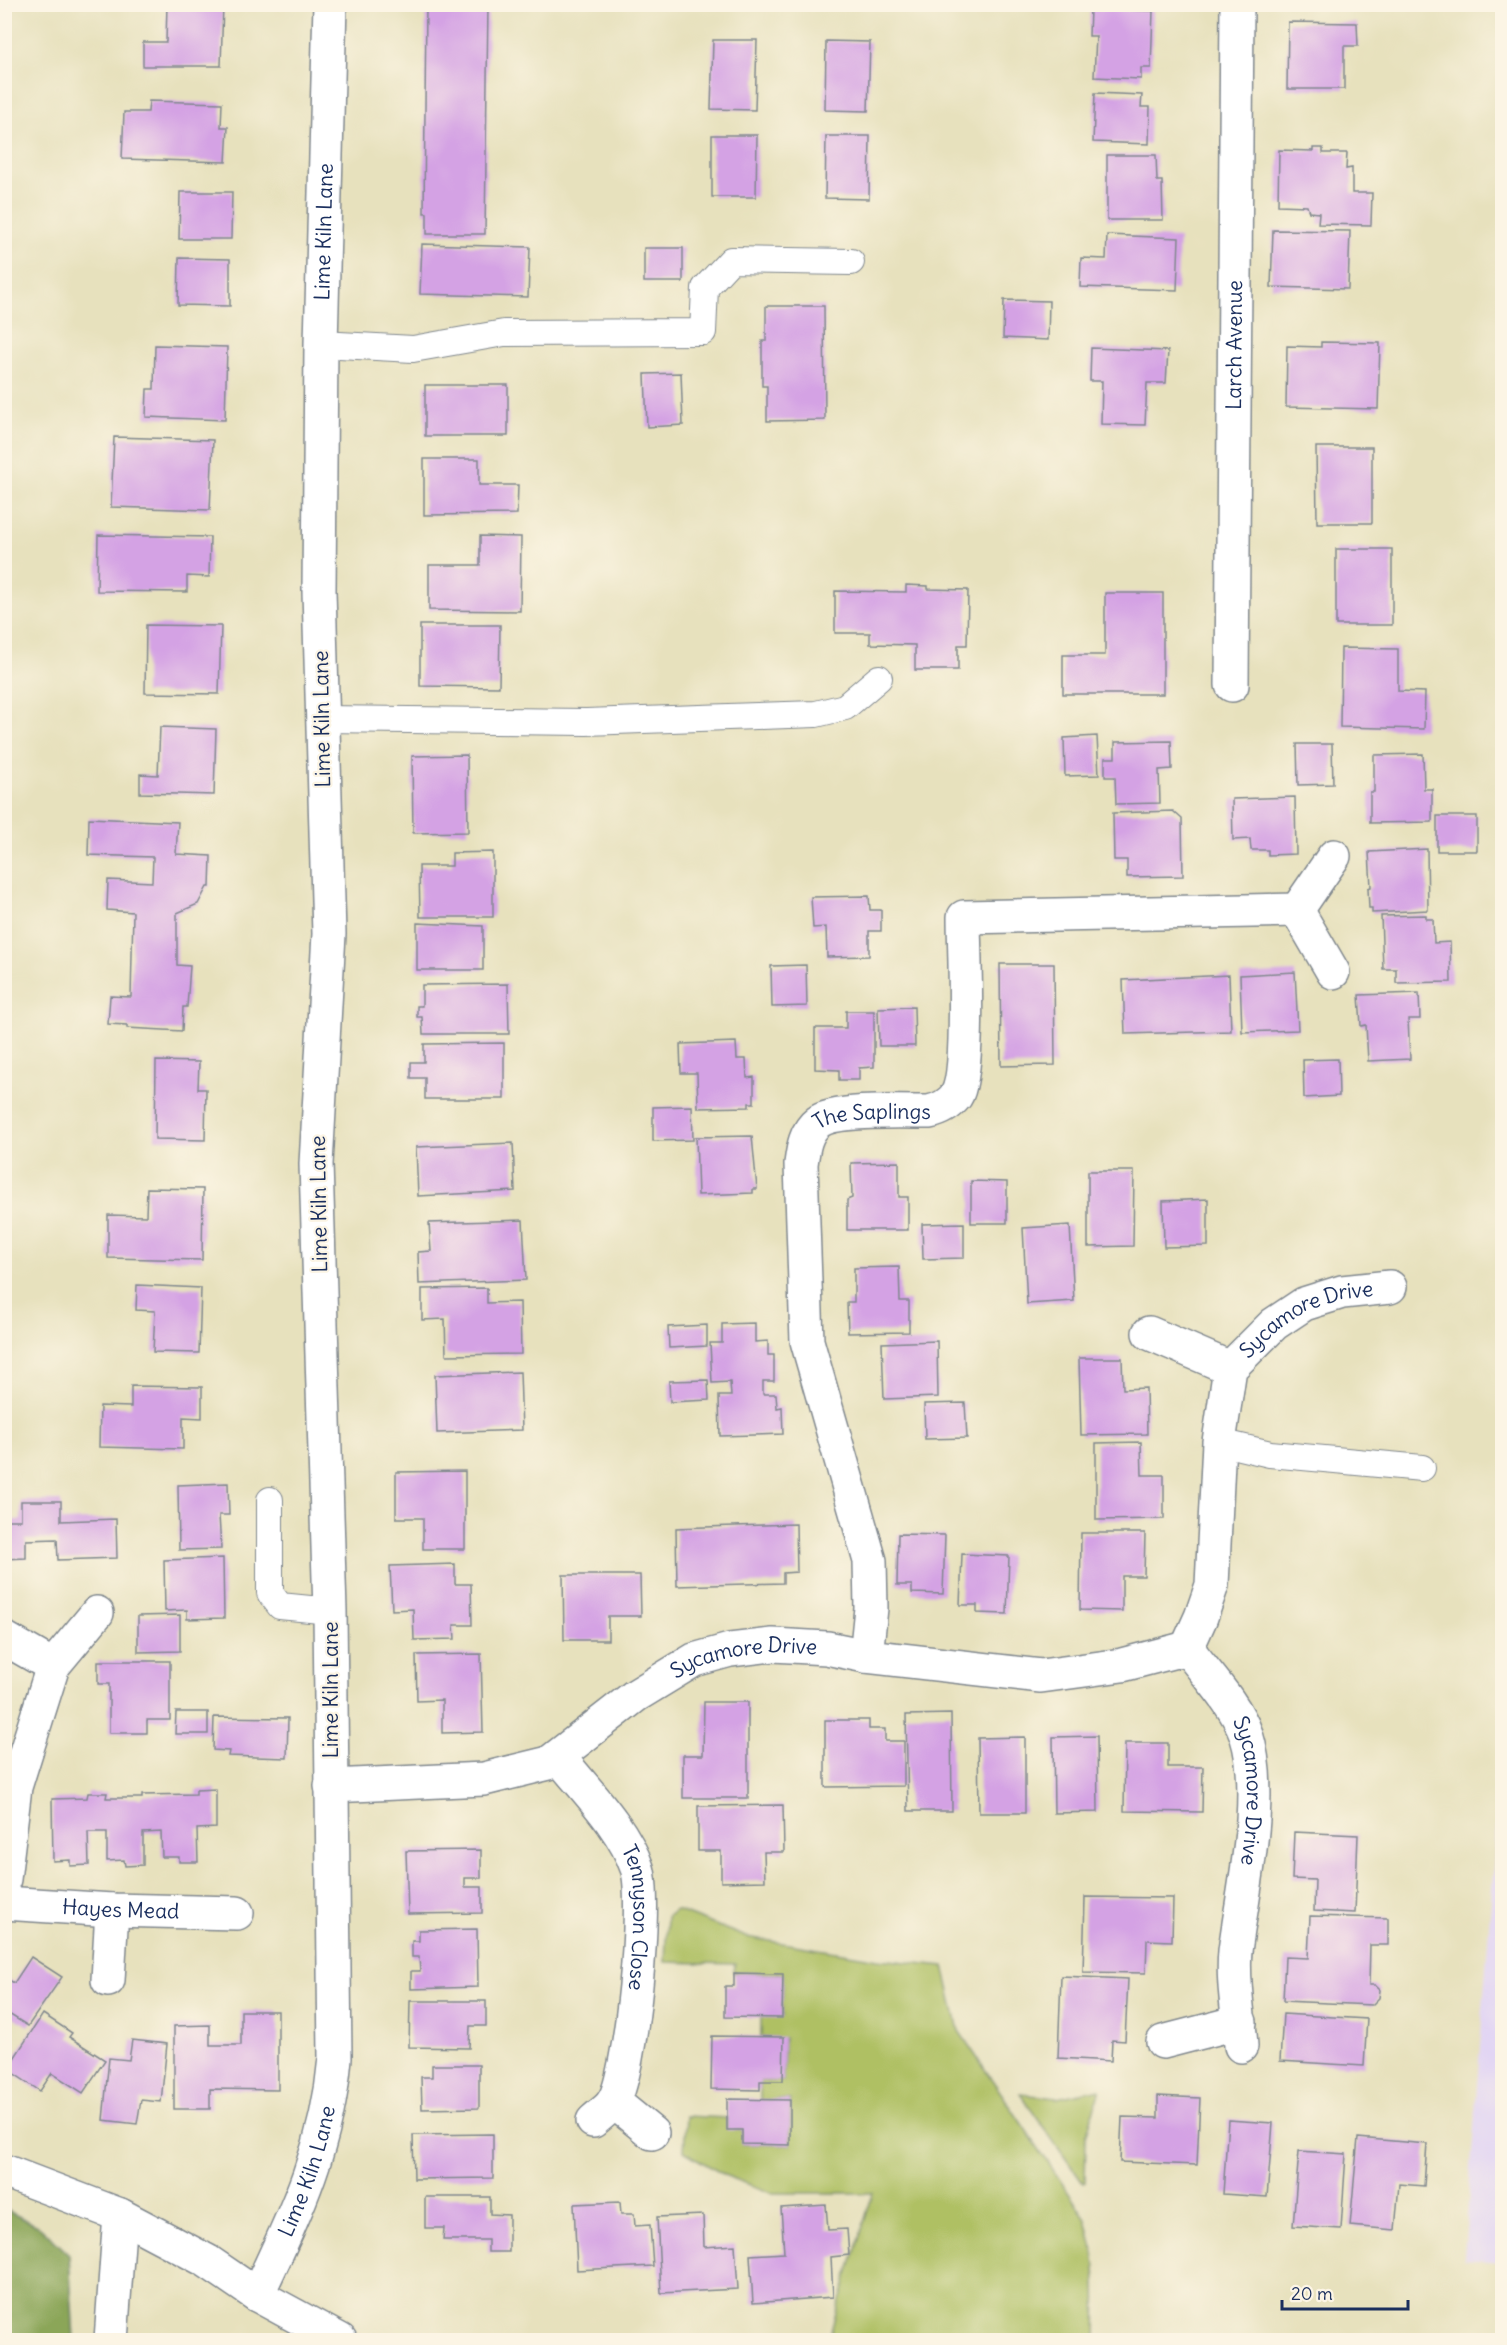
<svg xmlns="http://www.w3.org/2000/svg" width="1507" height="2345" font-family="Delius,sans-serif">
<style>
.built{fill:#e1d4f4}
.green{fill:#afc063;stroke:#657860;stroke-width:1.5}
.forest{fill:#8ba659;stroke:#536a5c;stroke-width:1.5}
.building{fill:#d4a2e4}
.lines{fill:none;stroke-linecap:round;stroke-linejoin:round}
.service-casing{stroke:#81888e;stroke-width:28}
.minor-casing{stroke:#81888e;stroke-width:36}
.service{stroke:#fff;stroke-width:26}
.minor{stroke:#fff;stroke-width:33}
.labels{text-anchor:middle;stroke-width:4.5;stroke-linejoin:round;paint-order:stroke}
.street-label{font-size:21px;fill:#1b2f5e;stroke:#fcf5e5}
</style>
<rect width="100%" height="100%" fill="#fcf5e5"/>
<filter id="ink" filterUnits="userSpaceOnUse"><feTurbulence type="fractalNoise" baseFrequency=".0167" numOctaves="2"/><feDisplacementMap in="SourceGraphic" scale="12" xChannelSelector="R" yChannelSelector="G"/><feConvolveMatrix kernelMatrix="1 2 1 2 8 2 1 2 1" color-interpolation-filters="sRGB"/></filter>
<filter id="wash" filterUnits="userSpaceOnUse"><feTurbulence type="fractalNoise" baseFrequency=".008" numOctaves="4" result="noise"/><feDisplacementMap in="SourceGraphic" scale="24" xChannelSelector="R" yChannelSelector="G"/><feGaussianBlur stdDeviation="1.35" result="paint"/><feColorMatrix in="noise" values="0 0 0 0 0 0 0 0 0 0 0 0 0 0 0 0 0 1.4 0 .05"/><feComposite in="paint" operator="in"/></filter>
<g filter="url(#wash)">
<rect width="100%" height="100%" fill="#e7e1bd"/>
<!-- built -->
<path class="built" d="M1502,1755V2262L1464,2259Z"/>
<!-- green -->
<g class="green">
<path d="M676,1910L746,1937L878,1959L944,1966L959,2031L1085,2217C1098,2256 1097,2300 1096,2340H828L873,2193H772L724,2175L684,2151L686,2116L727,2118V2129L742,2130V2144L790,2145V2100H760V2081H783L784,2038L761,2037V2017H782L783,1974L734,1973L735,1964L665,1962L667,1917Z"/>
<path d="M1100,2089L1086,2137L1085,2182L1083,2183L1020,2094L1057,2098Z"/>
</g>
<!-- forest -->
<path class="forest" d="M4,2209L40,2227L69,2254L74,2340H5Z"/>
<g id="blocks">
<!-- building -->
<g class="building">
<path d="M167,4H223L221,66H143V42H166Z"/>
<path d="M426,4H488L485,234H427V213H424Z"/>
<path d="M1090,9L1153,11L1151,68H1141V79L1094,77L1096,36H1089Z"/>
<path d="M1288,22L1357,23L1358,46H1344V89H1287Z"/>
<path d="M713,40H757L755,110L711,109Z"/>
<path d="M826,41L870,42L868,111L825,110Z"/>
<path d="M1095,93L1142,95L1141,107H1150L1149,144L1093,142Z"/>
<path d="M149,101L222,103L221,127H228L226,162L122,159L124,112H148Z"/>
<path d="M712,135H757L756,197H712Z"/>
<path d="M826,136H870L869,199L825,198Z"/>
<path d="M1313,148H1323V153H1347L1346,169L1352,168V193H1372L1371,225L1318,224L1319,213L1309,212L1307,206L1278,205L1279,150L1313,151Z"/>
<path d="M1107,155H1156L1157,181H1162L1163,220H1107Z"/>
<path d="M180,192H232L231,239H179Z"/>
<path d="M1273,230L1350,231L1348,289L1271,287Z"/>
<path d="M1107,235L1179,238L1177,290L1080,287L1081,258L1106,259Z"/>
<path d="M422,244L530,247L528,297L420,294Z"/>
<rect x="644" y="248" width="39" height="34"/>
<path d="M179,258L230,259V306L178,305Z"/>
<path d="M1004,300L1049,301L1048,340L1003,338Z"/>
<path d="M766,306H824L825,420L767,421V386H762V341H766Z"/>
<path d="M1321,342L1380,343L1378,409L1286,407L1287,346L1321,347Z"/>
<path d="M155,345L227,347L225,420L146,417L147,389H154Z"/>
<path d="M1091,348L1168,351L1166,383H1147L1145,425L1101,424L1102,381H1090Z"/>
<path d="M681,373L683,425L647,427L645,374Z"/>
<rect x="425" y="385" width="83" height="51"/>
<path d="M114,437L213,440L210,510L111,507Z"/>
<path d="M1316,447H1372V523H1317Z"/>
<path d="M424,459H479V485H518L517,514L424,515Z"/>
<path d="M98,535L210,537L209,577L187,576V592L97,591Z"/>
<path d="M480,536L521,537L520,611L429,610V565H480Z"/>
<rect x="1336" y="549" width="56" height="76"/>
<path d="M906,585L928,586V589L968,590L967,645H958V670H915V645L870,644V633H835V591L906,592Z"/>
<path d="M1105,593H1163V694H1063V655H1105Z"/>
<path d="M146,625L221,626L219,694L145,693Z"/>
<path d="M420,625H500L499,687L420,686Z"/>
<path d="M1341,648L1398,649V691L1425,692L1424,729L1340,727Z"/>
<path d="M160,727L216,729L214,795L140,793V774L158,775Z"/>
<path d="M1097,736L1099,775L1065,776L1064,738Z"/>
<path d="M1171,741L1172,769L1159,770L1160,803L1116,804L1115,777H1105V758H1115V742Z"/>
<path d="M1297,744H1332L1333,784L1298,785Z"/>
<path d="M1423,754L1424,789H1432V822L1370,823V792H1374V755Z"/>
<path d="M467,755L468,832L413,833L412,756Z"/>
<path d="M1295,797L1296,854L1268,855V850H1251L1250,839L1233,840L1232,799Z"/>
<path d="M1173,811L1182,819L1183,876L1127,877V860H1114L1113,813Z"/>
<rect x="1437" y="816" width="40" height="35"/>
<path d="M89,818L178,822L176,854L211,856L210,887H207L198,904L177,913V965L190,966L187,1007H183L182,1031L127,1028V1025L108,1024L110,996L131,997L133,912L107,910L108,880L152,882L153,857L88,855Z"/>
<path d="M1427,849L1428,910L1372,913V908H1369L1368,888L1371,887L1369,852Z"/>
<path d="M493,852V917H420L419,866H452V853Z"/>
<path d="M869,896L870,910H881V931H869V956L827,957L826,927L813,928L811,897Z"/>
<path d="M1426,915V919H1433L1434,943L1450,942L1451,982L1396,983V969H1383L1381,916Z"/>
<path d="M417,923L483,926V970H417Z"/>
<path d="M1000,964H1054L1055,1065L1001,1066Z"/>
<path d="M806,965L807,1006L772,1007L771,966Z"/>
<path d="M1295,972L1298,1030L1242,1032L1240,975Z"/>
<path d="M1229,975L1231,1031L1125,1034L1123,980Z"/>
<path d="M508,984L509,1034H423L422,1017H417V1006H422V985Z"/>
<path d="M1419,993L1420,1019H1408L1410,1059L1368,1061L1366,1025L1361,1026L1359,995Z"/>
<path d="M914,1007L915,1046H879L878,1008Z"/>
<path d="M846,1011H874V1067L859,1068V1080H839V1070L815,1069V1028H846Z"/>
<path d="M736,1042L737,1059H746L747,1078L754,1077V1103H749V1107L698,1108L697,1073H681L680,1044Z"/>
<path d="M504,1043V1099H425V1078H411V1062H424V1044Z"/>
<path d="M1338,1059L1339,1096L1304,1098L1303,1060Z"/>
<path d="M156,1061L199,1062L198,1089H206L205,1140L155,1139Z"/>
<path d="M692,1106L693,1140L653,1141V1107Z"/>
<path d="M752,1136L757,1189H753V1193L698,1195L696,1137Z"/>
<path d="M513,1143L515,1191L418,1196L416,1147Z"/>
<path d="M899,1162V1197H908V1230H847V1200L852,1198L851,1163Z"/>
<path d="M1088,1171H1134L1133,1246L1088,1247Z"/>
<path d="M971,1181L1007,1182V1223H971Z"/>
<path d="M147,1188L203,1189L202,1260L108,1258V1215L146,1216Z"/>
<path d="M1208,1199V1246L1164,1247L1163,1201Z"/>
<path d="M523,1220L526,1280L419,1284L418,1252L431,1251L429,1223Z"/>
<path d="M964,1223V1258L923,1259L922,1224Z"/>
<path d="M1070,1225L1074,1301L1027,1304L1023,1228Z"/>
<path d="M899,1267L900,1301H909V1332L848,1333L847,1302H854V1268Z"/>
<path d="M137,1285L201,1288L199,1353L153,1352L155,1311L136,1310Z"/>
<path d="M487,1288V1303L520,1302L521,1354L446,1355L445,1319L422,1320V1289Z"/>
<path d="M755,1323V1342L768,1341V1355H774V1381H763V1394H776L777,1408L782,1407L783,1434L720,1436L719,1396H731L730,1382L712,1383L710,1343H722V1324Z"/>
<path d="M707,1325V1346L669,1348L668,1327Z"/>
<path d="M937,1341L938,1397L884,1399L882,1343Z"/>
<path d="M1079,1358H1122L1123,1389L1146,1388L1147,1434L1081,1435Z"/>
<path d="M520,1372L522,1430L437,1433L435,1375Z"/>
<path d="M708,1380L709,1400L670,1402L669,1381Z"/>
<path d="M131,1386L202,1387V1418L183,1417V1449L99,1447L100,1406L131,1407Z"/>
<path d="M965,1403L967,1438L925,1439L924,1404Z"/>
<path d="M1141,1442L1142,1475H1164V1519L1096,1520V1443Z"/>
<path d="M465,1471V1549H423V1518H396V1472Z"/>
<path d="M228,1483L229,1515H219L221,1549L179,1550L178,1485Z"/>
<path d="M21,1501H61V1521L116,1519L117,1558L58,1560L57,1539L26,1540V1558L4,1559V1520H21Z"/>
<path d="M796,1524L797,1572L783,1573V1583L677,1586L676,1528Z"/>
<path d="M1081,1533H1145L1144,1576H1122V1611L1080,1610Z"/>
<path d="M898,1534L945,1535L943,1594L912,1593V1585H897Z"/>
<path d="M962,1554L1009,1556L1007,1614L977,1613V1605H960Z"/>
<path d="M223,1558L224,1618L187,1619V1610L165,1611L164,1560Z"/>
<path d="M455,1564V1584H471L472,1625H454L455,1639L414,1640L413,1609L392,1610L390,1566Z"/>
<path d="M563,1575H640L641,1616H608V1640H564Z"/>
<path d="M180,1615V1651L138,1652V1616Z"/>
<path d="M481,1654L483,1732L442,1733V1700L417,1701L416,1655Z"/>
<path d="M98,1661H170V1720H147V1733H109V1684H98Z"/>
<path d="M704,1702H748V1798H683V1755H703Z"/>
<path d="M176,1712H208V1734H175Z"/>
<path d="M951,1714L952,1811H908L906,1715Z"/>
<path d="M214,1717L288,1718L287,1758L228,1756L229,1751L213,1750Z"/>
<path d="M825,1720H869V1729H885V1741H904V1786L825,1787Z"/>
<path d="M1097,1736L1098,1812L1054,1813L1053,1737Z"/>
<path d="M1025,1737V1813H979L978,1738Z"/>
<path d="M1125,1743H1168V1767H1203L1202,1812L1124,1811Z"/>
<path d="M216,1789V1828L197,1829L198,1862H179V1857H162L161,1832L143,1833V1865L125,1866L124,1860L107,1861V1832H88L89,1865L70,1866V1860L53,1861L52,1799L87,1798L88,1793H107L106,1798H142V1795L196,1794V1790Z"/>
<path d="M783,1805L784,1852H764L765,1881L721,1882V1851H698V1806Z"/>
<path d="M1294,1832L1358,1835L1355,1913L1314,1911L1315,1880L1292,1879Z"/>
<path d="M481,1850V1878H465V1887H482V1913L408,1914L406,1851Z"/>
<path d="M1085,1897L1173,1898L1172,1941L1147,1940L1146,1973L1083,1972Z"/>
<path d="M1310,1916L1388,1918V1945H1370L1369,1985H1375L1380,1990L1379,1998L1372,2005L1283,2001L1285,1957L1308,1958Z"/>
<path d="M477,1929L478,1987L411,1989V1971H420L419,1957H412V1941H419V1930Z"/>
<path d="M31,1957L62,1977L28,2026L4,2011V1977L14,1983Z"/>
<path d="M734,1973L783,1974L782,2018L725,2017V1986H734Z"/>
<path d="M1061,1976L1128,1979L1125,2041L1112,2040L1111,2061L1058,2058Z"/>
<path d="M410,2001H486V2026H470L469,2048L409,2047Z"/>
<path d="M241,2011H278V2090L210,2089V2109H174V2026L210,2025V2045H241Z"/>
<path d="M43,2014L72,2033L69,2037L105,2060L83,2093L52,2073L40,2091L7,2069Z"/>
<path d="M1283,2014L1367,2019L1364,2066L1280,2061Z"/>
<path d="M712,2036L784,2037L783,2081H760V2090L711,2089Z"/>
<path d="M132,2040L167,2044L161,2102L141,2100L137,2124L103,2120L109,2058L129,2060Z"/>
<path d="M432,2065H479V2108L422,2109L421,2077H432Z"/>
<path d="M1158,2096L1200,2098L1197,2165L1120,2162L1122,2117L1158,2118Z"/>
<path d="M727,2099L790,2100V2145L742,2144V2130H727Z"/>
<path d="M1228,2120L1273,2123L1267,2197L1223,2194Z"/>
<path d="M493,2134V2178L414,2179L413,2135Z"/>
<path d="M1358,2138L1427,2144L1424,2186L1399,2184L1395,2230L1350,2226Z"/>
<path d="M1299,2151L1346,2154L1341,2229L1293,2226Z"/>
<path d="M425,2197H490V2214L509,2215V2252H488V2240H443L444,2228H425Z"/>
<path d="M620,2202L621,2214H634L635,2226L650,2225L653,2266L577,2270L574,2204Z"/>
<path d="M826,2205L828,2230L847,2229L849,2255L831,2257L833,2297L753,2303L750,2255L784,2253L781,2208Z"/>
<path d="M703,2215L704,2247L735,2245L738,2289L661,2293L657,2217Z"/>
</g>
</g>
</g>
<g filter="url(#ink)">
<use href="#blocks" fill-opacity="0" stroke="#81888e" stroke-width="1.5"/>
<g class="lines">
<!-- service casing -->
<g class="service-casing">
<g id="service">
<path d="M321,344L413,349L504,333L703,332L705,288L731,260L851,262"/>
<path d="M322,719L586,722L816,714L845,707L879,678"/>
<path d="M1219,1442L1270,1454L1422,1468"/>
<path d="M270,1500V1593L280,1606L330,1611"/>
</g>
</g>
<!-- minor casing -->
<g class="minor-casing">
<g id="minor">
<path id="s1" d="M1232,685L1237,4"/>
<path d="M1297,910L1333,972"/>
<path d="M1297,910L1334,856"/>
<path d="M1149,1333L1230,1368"/>
<path d="M4,1638L53,1666"/>
<path id="s2" d="M1187,1648L1201,1617L1212,1585L1219,1442L1230,1368L1274,1324L1304,1304L1342,1292L1390,1287"/>
<path id="s3" d="M1187,1648C1206,1674 1235,1703 1246,1734C1266,1795 1243,1888 1235,1951C1232,1982 1239,2015 1241,2046"/>
<path id="s4" d="M866,1656L871,1608L870,1561L807,1341L801,1164C803,1149 805,1132 818,1122C835,1109 905,1112 929,1112C939,1110 949,1105 956,1096C971,1073 964,951 964,917L1297,910"/>
<path id="s5" d="M559,1757C586,1791 623,1827 637,1868C648,1899 631,2076 613,2102C609,2109 599,2115 593,2121"/>
<path id="s6" d="M331,1786L484,1779L549,1763L635,1696L694,1660L730,1650L773,1645L827,1648L866,1656L1041,1676L1122,1665L1187,1648"/>
<path d="M4,1879L15,1787L53,1666L97,1613"/>
<path id="s7" d="M4,1903L112,1910L237,1913"/>
<path d="M108,1980L112,1910"/>
<path d="M1163,2042L1240,2022"/>
<path d="M614,2102L652,2133"/>
<path d="M4,2171L120,2215L207,2261L257,2295L340,2340"/>
<path id="s8" d="M257,2295C295,2214 327,2150 335,2058L330,1611L316,1164L329,934L319,591L321,344L330,4"/>
<path d="M111,2340L120,2215"/>
</g>
</g>
<!-- service -->
<use href="#service" class="service"/>
<!-- minor -->
<use href="#minor" class="minor"/>
</g>
</g>
<g class="labels">
<!-- street labels -->
<g class="street-label">
<text dy="7" stroke="none"><textPath href="#s8" startOffset="2078">Lime Kiln Lane</textPath></text>
<text dy="7" stroke="none"><textPath href="#s1" startOffset="340">Larch Avenue</textPath></text>
<text transform="translate(322 719) rotate(-91)" y="7">Lime Kiln Lane</text>
<text dy="7" stroke="none"><textPath href="#s4" startOffset="603">The Saplings</textPath></text>
<text transform="translate(319 1204) rotate(-91)" y="7">Lime Kiln Lane</text>
<text dy="7" stroke="none"><textPath href="#s2" startOffset="380">Sycamore Drive</textPath></text>
<text dy="7" stroke="none"><textPath href="#s6" startOffset="448">Sycamore Drive</textPath></text>
<text transform="translate(331 1690) rotate(-90)" y="7">Lime Kiln Lane</text>
<text dy="7" stroke="none"><textPath href="#s3" startOffset="162">Sycamore Drive</textPath></text>
<text dy="7" stroke="none"><textPath href="#s7" startOffset="117">Hayes Mead</textPath></text>
<text dy="7" stroke="none"><textPath href="#s5" startOffset="186">Tennyson Close</textPath></text>
<text dy="7" stroke="none"><textPath href="#s8" startOffset="134">Lime Kiln Lane</textPath></text>
</g>
</g>
<!-- margin -->
<rect width="1507" height="2345" fill="none" stroke="#fcf5e5" stroke-width="24"/>
<!-- scale -->
<path d="M1282 2300v9h126v-9" fill="none" stroke="#1b2f5e" stroke-width="3"/>
<text x="1291" y="2300" font-size="18" fill="#1b2f5e" stroke="#fcf5e5" stroke-width="4.5" paint-order="stroke">20 m</text>
</svg>
